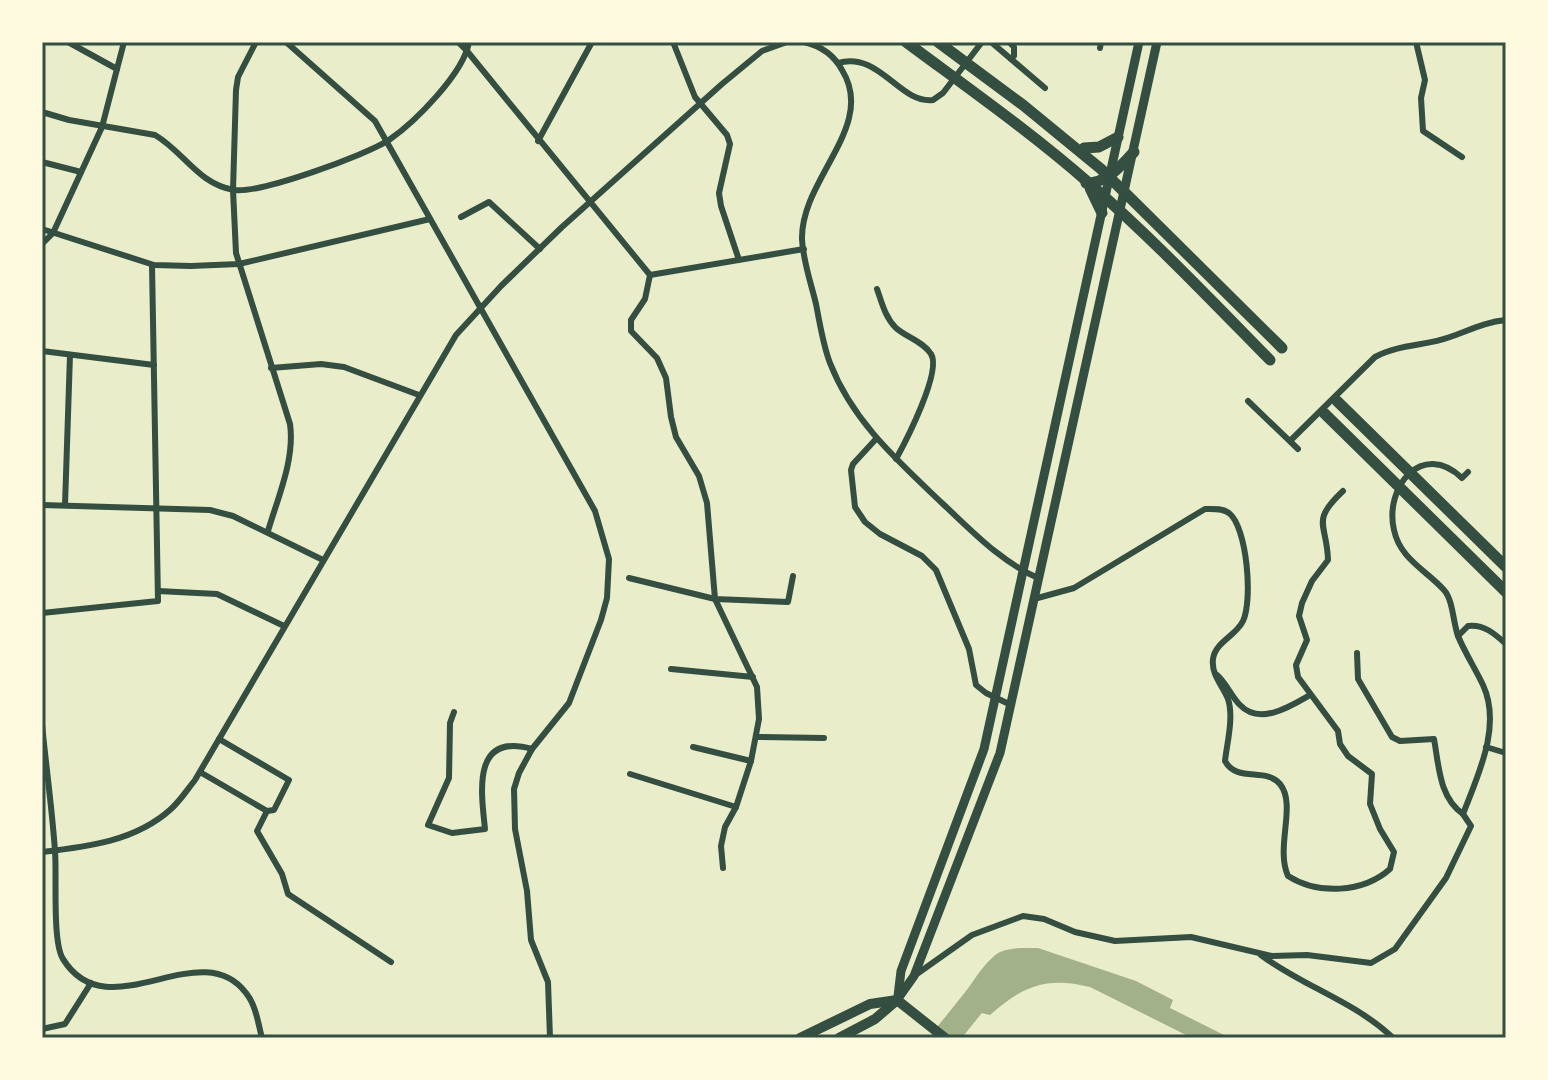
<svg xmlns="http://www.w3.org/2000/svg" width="1548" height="1080" font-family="'DejaVu Sans',sans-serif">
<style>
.water{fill:#a3b18a}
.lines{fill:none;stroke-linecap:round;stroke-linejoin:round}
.river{stroke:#a3b18a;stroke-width:26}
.minor{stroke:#344e41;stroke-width:6}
.primary{stroke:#344e41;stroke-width:9}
.trunk{stroke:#344e41;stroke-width:10}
.motorway{stroke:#344e41;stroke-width:11}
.neatline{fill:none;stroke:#344e41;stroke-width:3}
</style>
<rect width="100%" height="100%" fill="#e9edc9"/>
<!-- water -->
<path class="water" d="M1038,948L1136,981L1173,1000L1170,1008L1230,1038H1192L1090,987C1046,976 1023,986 990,1015L977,1012L968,1024L953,1012C964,996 984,960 1000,952C1012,947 1026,948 1038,948Z"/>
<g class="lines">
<!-- river -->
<path class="river" d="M945,1038L982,992"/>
<!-- minor -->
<g class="minor">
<path d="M68,42L117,69"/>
<path d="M256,42L238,77L236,90L233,190L236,253L290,424C295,459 278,497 268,531"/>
<path d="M286,42L375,121L595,511L609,559L607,598L601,620L569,703L532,749L519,773L514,789L515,829L527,891L531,940L548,982L550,1038"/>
<path d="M458,42L467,51L650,275L645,299L631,320V331L657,358L666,378L671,417L676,437L699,476L707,503L715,599L757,687L759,719L751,761L736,807L725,827L721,846L723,868"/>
<path d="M673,42L695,97L727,135L730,144L719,193L721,206L739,260"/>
<path d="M804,42C821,46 834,55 842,70C877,126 801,178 802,239C803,261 811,283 816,304C820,324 823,345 830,363C853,422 898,461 943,504C973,532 1000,561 1038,578"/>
<path d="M991,42L1045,88"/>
<path d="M1009,42L1014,47V56L1011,59"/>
<path d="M1416,42L1425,80L1421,98L1423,131L1462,157"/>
<path d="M1100,48L1101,42"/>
<path d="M838,63C880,51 899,104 933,100L943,93L982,42"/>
<path d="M42,112L69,120L155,135C184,152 198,184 234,190C260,194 366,155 389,140C415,122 464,73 469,42"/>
<path d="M538,141L592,42"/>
<path d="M42,162L81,172"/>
<path d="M461,217L489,202L540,249"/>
<path d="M42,229L154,265L191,266L239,264L430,219"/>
<path d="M42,244L53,233L102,127L124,42"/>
<path d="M650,275L804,249"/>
<path d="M877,289C882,303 885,317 896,328C906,337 924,342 931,354C942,371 906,441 896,459"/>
<path d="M42,351L154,365"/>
<path d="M271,368L321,364L344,367L419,395"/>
<path d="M1248,401L1298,449"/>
<path d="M876,439L853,464L851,470L855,507L865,522L880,534L922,556L936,570L969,649L976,685L986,693L1011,705"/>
<path d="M1290,441L1375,357C1399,344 1426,346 1450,337C1470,330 1485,322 1506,320"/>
<path d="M42,505L210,510L233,516L323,560"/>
<path d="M65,505L70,355"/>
<path d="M629,578L715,599L788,602L793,576"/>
<path d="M158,591L217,594L284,626"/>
<path d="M1034,599L1074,588L1205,509C1213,509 1222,508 1229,513C1247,527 1253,600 1243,621C1236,636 1215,642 1213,659C1211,675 1223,686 1228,699C1234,717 1227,743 1225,761C1237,783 1266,767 1280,784C1297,805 1275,847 1288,876C1318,895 1363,893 1390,869L1394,852L1380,829L1370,804L1372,774L1348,756L1340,744L1338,731L1298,677L1296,665L1307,640L1299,616L1302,603L1312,581L1328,560C1327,523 1310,522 1343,491"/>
<path d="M42,613L158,601L152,265"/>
<path d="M1458,636L1468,626C1484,624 1495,634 1506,644"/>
<path d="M1357,653L1358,679L1392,737L1400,741L1434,739C1439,766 1439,797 1463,814"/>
<path d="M671,669L753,677"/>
<path d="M1217,675C1227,684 1231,696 1240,705C1260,726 1291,706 1310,695"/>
<path d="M454,712L450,723L449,778L428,825L452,833L485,829C481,791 472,732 532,749"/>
<path d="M42,724C46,766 52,808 55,851C57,875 52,942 63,959C108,1032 200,932 246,993C256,1005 258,1023 262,1038"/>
<path d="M756,737L824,738"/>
<path d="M219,739L289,780L274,810L267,811"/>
<path d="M693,747L751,761"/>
<path d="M1486,747L1506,753"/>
<path d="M200,772L267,811L257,831L282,874L288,894L391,962"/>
<path d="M630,774L736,807"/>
<path d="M42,852C87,847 136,841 171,809C180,801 187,790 195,780L456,335L501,286L562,227L722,84L762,51L787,42"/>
<path d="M1261,955C1302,986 1356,1002 1393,1038"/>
<path d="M914,976L972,935L1023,916L1044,919L1075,932L1115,941L1191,937L1272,956L1307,955L1371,963L1395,949L1446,878L1471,826L1463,814C1478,775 1502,726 1483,685C1475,668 1465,653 1458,636C1453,622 1453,600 1444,590C1426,570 1400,559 1394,530C1384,487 1422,440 1462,478L1468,472"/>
<path d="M42,1029L65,1024L91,983"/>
</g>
<!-- primary -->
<g class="primary">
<path d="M898,996L901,971L984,749L1139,42"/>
<path d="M897,1000L914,976L1000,753L1157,42"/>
</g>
<!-- trunk -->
<g class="trunk">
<path d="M800,1038L870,1004L897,1000L945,1038"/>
<path d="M839,1038L875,1019L896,1001"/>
</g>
<!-- motorway -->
<g class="motorway">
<path d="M906,42C968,88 1032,133 1090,184C1153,239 1211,300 1270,360"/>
<path d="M938,42L1023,105L1101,169L1282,348"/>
<path d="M1084,148L1099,147L1118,137"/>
<path d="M1086,183C1108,183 1119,167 1134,152"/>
<path d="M1090,188L1102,213"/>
<path d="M1337,401L1506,567"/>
<path d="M1324,413L1506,592"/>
</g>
</g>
<!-- border -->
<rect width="1548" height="1080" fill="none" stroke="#fefae0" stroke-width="88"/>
<rect x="44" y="44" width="1460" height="992" class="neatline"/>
</svg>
